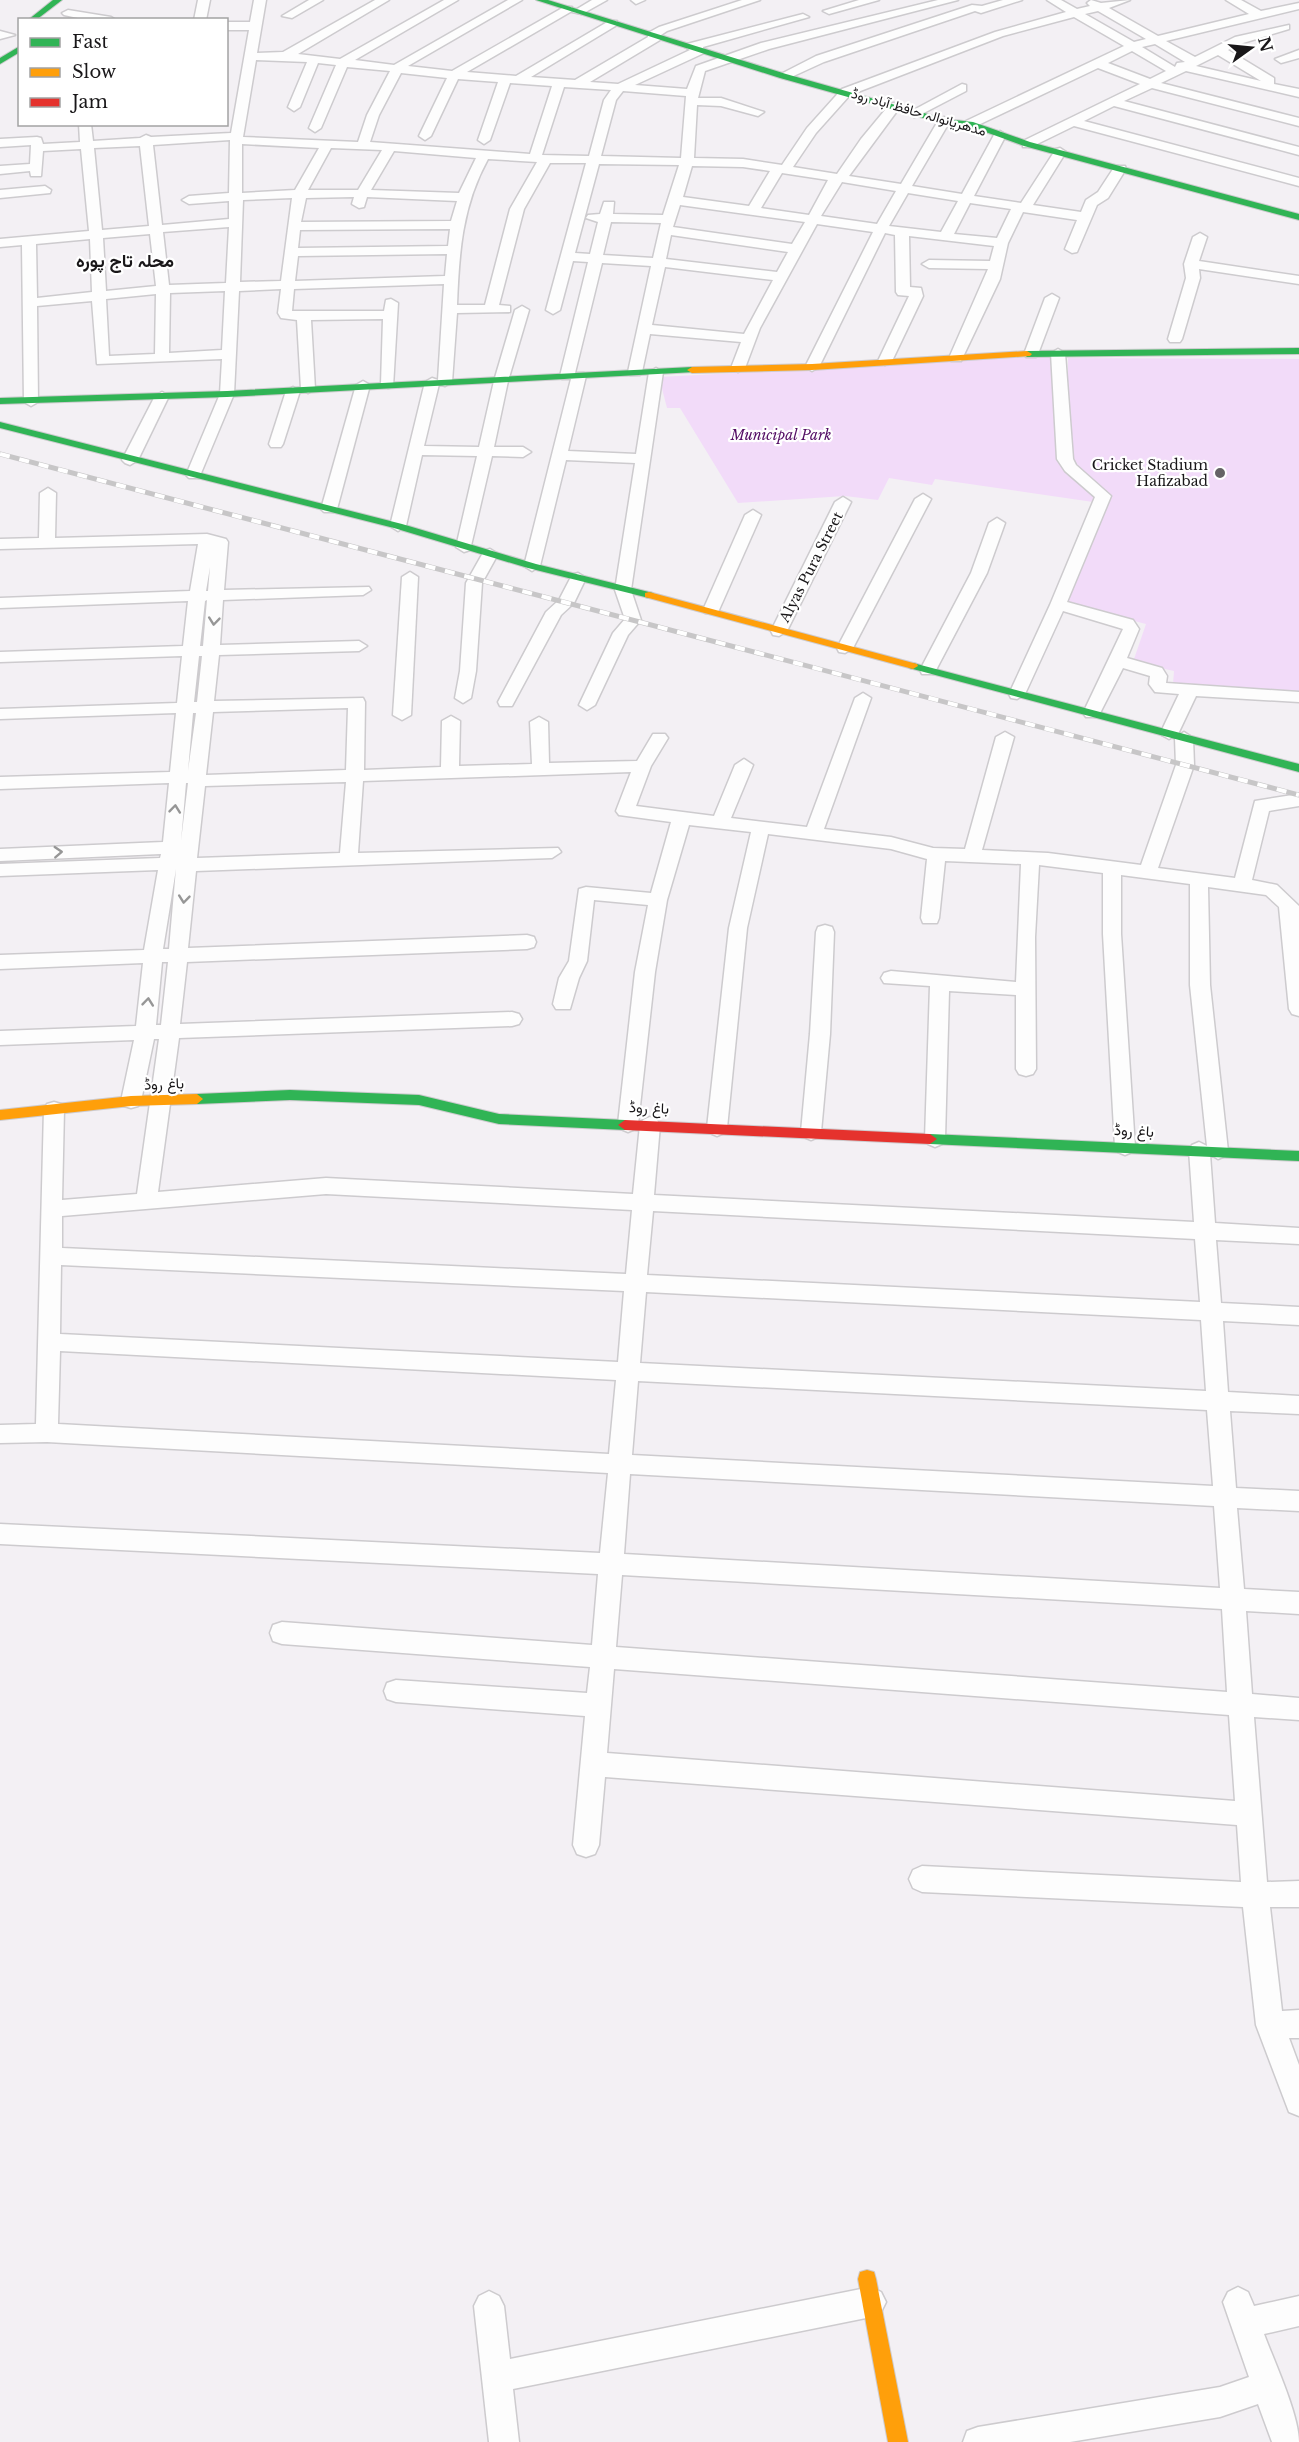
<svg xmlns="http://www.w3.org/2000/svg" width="1299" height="2442" font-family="'Libre Baskerville',Vazirmatn,serif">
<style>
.green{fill:#f2dbf9}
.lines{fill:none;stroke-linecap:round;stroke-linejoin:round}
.street-casing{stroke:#cdcbce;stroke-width:3}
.fast-casing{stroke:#cdcbce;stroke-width:2}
.slow-casing{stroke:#cdcbce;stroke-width:2}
.jam-casing{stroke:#cdcbce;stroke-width:2}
.street{fill:#fdfdfd;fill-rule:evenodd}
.fast{fill:#30b455;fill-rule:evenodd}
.slow{fill:#ff9f0a;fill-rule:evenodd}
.jam{fill:#e5322d;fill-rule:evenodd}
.rail-casing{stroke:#c7c6c7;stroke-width:5}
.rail{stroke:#fff;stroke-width:4;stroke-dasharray:10;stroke-linecap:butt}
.oneway{stroke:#969696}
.poi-dot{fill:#656366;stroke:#fff;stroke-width:2}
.labels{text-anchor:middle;stroke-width:4.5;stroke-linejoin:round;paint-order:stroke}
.far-street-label{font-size:14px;fill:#191719;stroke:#fff}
.far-park-label{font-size:14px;font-style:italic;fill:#530d64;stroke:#fff}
.far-poi-label{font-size:14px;fill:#191719;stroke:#fff;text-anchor:end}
.street-label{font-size:15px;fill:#191719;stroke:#fff}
.far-district-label{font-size:18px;font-weight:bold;fill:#191719;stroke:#fff}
</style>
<rect width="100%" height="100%" fill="#f3f0f4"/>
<!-- green -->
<g class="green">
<path d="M1052,356L1062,468L1095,497L1093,502L935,479L932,485L889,478L878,500L845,496L738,503L680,408H667L659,377Z"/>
<path d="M1068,358L1299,359V693L1173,684L1174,671L1133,662L1146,624L1067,604L1111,497L1083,474L1068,450Z"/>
</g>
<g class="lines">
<!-- street casing -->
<g class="street-casing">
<g id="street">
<path d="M198,0H210L206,20H194Z"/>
<path d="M254,0H266L257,53L283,52L375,0H389L298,54L340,59L444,0H458L355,60L394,65L508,0H522L408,66L452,71L564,7H572V11L467,72L516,76L609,21H617V25L531,77L575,80L648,37V33L659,27L742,0H760L667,31L661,35L660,40L590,82L618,84L690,50L685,47L687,44L803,14L809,17L703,47L704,53L635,85L687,89L696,66L761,43L938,0H958L769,49L705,71L698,98H721L764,112L758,116L721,106L697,105L694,158L743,159L782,165L807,128L842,89L995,32L1066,12L1047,0H1061L1077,9L1090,6L1087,3L1091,0L1101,3L1130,0L1109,8L1158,36L1249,14L1226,0H1241L1261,11L1299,3V9L1166,41L1195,57L1235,37L1289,25V29L1243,43L1228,50L1274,78V84L1299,89V97L1186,71L1161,83L1299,118V126L1152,88L1124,101L1299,147V155L1114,106L1084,121L1299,178V186L1074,126L1031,147H1023V141L1140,84L1098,68L974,127H966V121L1124,46L1074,17L1003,36L850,95L816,133L793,167L837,174L861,139L890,104L894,103L900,107L849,176L901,184L938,121L944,117L950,121L912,186L962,194L994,135L1000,131L1006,135L974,196L1021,203L1056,149L1060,148L1066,152L1033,205L1081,212L1086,200L1098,192L1115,166H1125L1126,169L1108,198L1097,205L1077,252L1072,253L1065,249L1077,220L1023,212L1008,243L1000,279L961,361H951L949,358L988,269L929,268L922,264L929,260L990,261L994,246L909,236L910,287L921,288L923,296L892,361L885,365L878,361L909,296L898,295L896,292L895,235L885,233L819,367L812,371L805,367L873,232L817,224L760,328L745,368L738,372L731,368L741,342L650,334L642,372L640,375H630L628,372L651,266L602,263L575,373H584L586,376L568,451L636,454L649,372L656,368L663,372L631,590L641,620L628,635L595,705L587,710L579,705L613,633L625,619L615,590L635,463L566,460L540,566L532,571L524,566L571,379H562L560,376L588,262L573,261L560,310L553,314L546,310L586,163H550L524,209L499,305L510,306V312L457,313L452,382L445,386L439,384L424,446L479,447L494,381L515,310L522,306L529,310L508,381L494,447H523L531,452L523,457L492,456L470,550L464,552L456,547L477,456L422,455L406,526L398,531L390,526L425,382L432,378L438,380L444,284L294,289L292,311H384L386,300L391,299L398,303L393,387L388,388L381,384L383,319L311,320L315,389L308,393L301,389L297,320L281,318L278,313L281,289L239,291L234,394L199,478H189L186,475L220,394L222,359L97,364L92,301L37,306L38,402L31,406L24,402L22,245L0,247V239L89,231L81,149L43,151L41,176H31L30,171L0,174V166L30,164L31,145L0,147V139L37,137L41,138L43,144L80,142L79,124H91L93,141L140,138L146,135L151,137L231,133L249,30H226V22H250ZM1098,11L1146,39L1134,42L1085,14ZM1155,44L1185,62L1177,63L1175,67L1142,47ZM1132,51L1166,71L1150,79L1108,63ZM1218,55L1261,81L1196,66ZM256,60L307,62L288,107L294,111L300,107L318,63L336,65L309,128L315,132L321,128L347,67L390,71L367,115L358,142L243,137ZM401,73L447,78L419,136L425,140L431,136L458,79L498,82L478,140L484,144L490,140L510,83L552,86L530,154L370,142L379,115ZM564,87L611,90L604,100L589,156L542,155ZM623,91L686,96L681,158L601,156L616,100ZM230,140L229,193L189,196L182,200L189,204L229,201V219L162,225L153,145ZM242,144L319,148L295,190L242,193ZM140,146L149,226L102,230L94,148ZM331,148L382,150L358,190H308ZM394,151L476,158L459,193L371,190ZM488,159L537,162L510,209L485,305H457C459,253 462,206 488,159ZM599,164L679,165L663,215L613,214L614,202H604L600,214L588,215L586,218L598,222L590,254L575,253ZM692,166L743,167L770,171L749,206L683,197ZM782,173L828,180L809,215L761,208ZM842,182L896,191L877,224L821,216ZM908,193L958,201L941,232L889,226ZM354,197L352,204L359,208L364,207L367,197L457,201L451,221L301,222L306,198ZM292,198L281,281L240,282L243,200ZM970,203L1011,209L997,238L954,234ZM680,205L805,222L792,244L673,227ZM611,222L661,223L653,258L603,255ZM229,227L226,283L169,285L163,232ZM450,229L448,246L298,248L300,230ZM150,234L156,286L106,291L103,238ZM671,235L788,252L777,272L666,259ZM90,239L92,292L37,298L36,244ZM447,254L445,276L295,281L298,256ZM665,267L773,280L744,334L652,325ZM225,291L222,350L169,353L170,293ZM156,294L155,354L109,356L106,299Z"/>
<path d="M309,0H323L292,18L282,16Z"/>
<path d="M592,0H607L582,14L572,12Z"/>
<path d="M631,0H645L636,4Z"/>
<path d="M859,0H879L829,14L823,11Z"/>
<path d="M1003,0H1022L981,13L975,11L824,62L787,79L777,76L816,56L972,5L982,6Z"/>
<path d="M68,10L111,17L116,20H87L64,15L62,13Z"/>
<path d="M0,31L15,35L0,39Z"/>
<path d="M1299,50V58L1281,63L1275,59Z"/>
<path d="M962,84L966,85V91L918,116L914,117L908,113Z"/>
<path d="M45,186L51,190L50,193L0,198V190Z"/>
<path d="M1200,233L1207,237L1199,261L1299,276V284L1199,269L1200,278L1182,339L1180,342H1170L1168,339L1186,278L1184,264L1193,237Z"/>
<path d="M1052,294L1059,298L1038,354L1036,357H1026L1024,354L1045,298Z"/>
<path d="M1058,349L1065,353L1073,459L1076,465L1111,496L1067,602L1133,620L1139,629L1127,658L1162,668L1167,676L1166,683L1299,692V702L1196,696L1178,734L1169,739L1160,734L1179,694L1155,692L1149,684L1150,676L1123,668L1098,717H1086L1083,713L1123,629L1063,611L1025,694L1017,699L1011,698L1009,694L1050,605L1095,497L1065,471L1057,459L1051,353Z"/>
<path d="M363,381L370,385L337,509L334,512H324L321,509L356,385Z"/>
<path d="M293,387L300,391L283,444L281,447H271L269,444L286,391Z"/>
<path d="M162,392L169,396L138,460L130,465L125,463L122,460L155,396Z"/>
<path d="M48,488L56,493L55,538L207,534L226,539L228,542L224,590L369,587L371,590L363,595L223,600L220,645L359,641L367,646L359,651L219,655L214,701L363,698L365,702L364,770L441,767L442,721L451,716L460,721L459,766L532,764L530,722L539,717L548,722L549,763L637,761L653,734H665L668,738L651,766L636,806L714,816L735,765L744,759L753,765L731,818L807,827L855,698L863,693L871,698L824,829L891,837L933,848L965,849L996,737L1005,732L1014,737L982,850L1048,853L1141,865L1176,765L1175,738L1184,732L1193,738L1194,765L1158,868L1235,878L1255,801L1299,794V806L1269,811L1252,880L1277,885L1299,906V1016L1292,1014L1289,1009L1279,907L1266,895L1208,887L1210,985L1228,1151L1225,1156L1218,1159L1210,1154L1215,1223L1299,1228V1244L1216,1240L1221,1303L1299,1307V1325L1223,1321L1228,1392L1299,1396V1414L1230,1411L1236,1488L1299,1491V1511L1237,1508L1244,1589L1299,1592V1614L1246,1611L1252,1694L1299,1698V1720L1254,1717L1267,1882L1299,1881V1907H1270L1282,2011L1299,2010V2038H1289L1299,2065V2116L1289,2112L1256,2025L1243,1907L922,1892L913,1888L909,1879L913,1870L922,1866L1241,1882L1237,1825L605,1777L599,1845L595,1854L586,1857L577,1854L573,1845L585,1716L396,1702L387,1699L384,1691L387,1683L396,1680L587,1693L590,1667L282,1644L273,1641L270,1633L273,1625L282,1622L592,1645L598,1574L0,1544V1524L600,1553L608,1473L47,1442L0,1443V1425L36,1424L44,1109L47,1104L54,1102L61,1104L64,1109L62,1200L137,1194L159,1039H154L141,1101L138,1106L131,1108L124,1106L121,1101L134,1040L0,1045V1031L136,1026L143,963L0,969V955L144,950L158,870L0,876V864L160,858L161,854L0,861V849L163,842L169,783L0,789V777L170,772L176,713L0,719V709L177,703L182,656L0,662V652L183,646L188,601L0,608V598L190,591L198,544L0,549V539L39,538L40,493ZM210,567L208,591H206ZM207,600L203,646H200L205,601ZM199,656H202L197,702H194ZM348,708L346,770L206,775L213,712ZM193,713H196L188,771ZM631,772L616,811L619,815L671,822L651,893L586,887L579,889L569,961L559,978L553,1004L556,1009H570L579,978L587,961L594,900L648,905L635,972L618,1124L621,1129L628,1132L635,1129L638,1124L655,972L667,900L689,825L751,832L729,928L707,1128L710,1133L717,1136L724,1133L727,1128L747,928L768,834L891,849L927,859L921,918L923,923H937L939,918L945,861L1021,864L1016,982L891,971L884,973L881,978L884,983L930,986L925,1139L928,1144L935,1147L942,1144L945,1139L949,991L1016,995V1069L1019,1074L1026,1076L1033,1074L1036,1069L1035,937L1039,865L1103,873V934L1115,1147L1118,1152L1125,1155L1132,1152L1135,1147L1121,934V875L1190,884V985L1207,1146L1199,1142L1192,1145L1189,1150L1194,1222L654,1195L660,1125L657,1120L650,1117L643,1120L640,1125L633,1194L326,1178L158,1192L179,1038L512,1026L519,1024L522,1019L519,1014L512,1012L180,1024L187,962L527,949L534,947L536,942L534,937L527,935L188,948L196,871L552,858L561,852L558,848L358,853L363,781ZM346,782L340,853L197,858L205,786ZM186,783H188L181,841ZM176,869L169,949H163ZM162,962H168L161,1025H156ZM326,1194L632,1210L626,1274L62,1248V1216ZM653,1211L1195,1239L1200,1302L647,1275ZM61,1265L624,1291L618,1362L60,1334ZM646,1292L1201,1320L1206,1391L640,1363ZM60,1351L616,1380L609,1454L58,1424ZM638,1381L1207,1410L1213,1486L632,1455ZM630,1474L1214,1506L1220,1588L624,1554ZM622,1575L1222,1609L1227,1692L616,1647ZM614,1669L1229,1715L1235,1801L607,1753Z"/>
<path d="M923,494L931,499L853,648L845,653L839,652L837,648L915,499Z"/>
<path d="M843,497L851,502L787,631L779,636L773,635L771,631L835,502Z"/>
<path d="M753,510L761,515L719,610L717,613H705L703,610L745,515Z"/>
<path d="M997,518L1005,523L987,573L936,670L934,674H922L920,670L971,573L989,523Z"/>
<path d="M490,549L498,554L482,583L476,671L471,698L463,703L455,698L460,671L466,583L484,551Z"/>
<path d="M410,572L418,577L411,715L402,720L393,715L402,577Z"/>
<path d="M578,573L586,578L574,603L561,615L512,706H500L498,702L546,612L559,600L572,575Z"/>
<path d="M825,925L832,927L834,932L830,1034L821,1132L818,1137L811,1140L804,1137L801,1132L810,1034L816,932L818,927Z"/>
<path d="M871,2287L881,2292L886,2302L881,2312L871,2317L513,2389L519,2442H489L474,2306L479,2296L489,2291L499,2296L504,2306L510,2359Z"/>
<path d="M1238,2287L1248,2292L1254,2306L1299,2296V2326L1264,2334C1274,2361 1299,2415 1299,2442H1272L1258,2404L1220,2417L1070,2442H963L967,2431L978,2427L1220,2387L1249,2377L1223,2302L1228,2292Z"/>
</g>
</g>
<!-- fast casing -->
<g class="fast-casing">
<g id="fast">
<path d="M53,0H62L36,20H28Z"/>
<path d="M536,0H548L786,74L945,119L973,122L1030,142L1299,214V220L1024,146L969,126L941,123L780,78Z"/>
<path d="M20,46V52L0,64V58Z"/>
<path d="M1299,348V354L1027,357L1022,354L1027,351Z"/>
<path d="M692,367L697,370L695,372L227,397L0,404V398L227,391Z"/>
<path d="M0,422L402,524L536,564L653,593L654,595L649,598L528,568L394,528L0,428Z"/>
<path d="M913,663L1299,764V772L909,668L908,666Z"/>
<path d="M290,1090L419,1095L499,1114L625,1120L632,1125L625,1130L499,1124L419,1105L290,1100L197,1104L191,1099L197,1094Z"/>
<path d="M930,1134L1299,1151V1161L930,1144L923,1139Z"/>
</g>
</g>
<!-- slow casing -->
<g class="slow-casing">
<g id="slow">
<path d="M1027,351L1032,354L1030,356L812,370L692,373L687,370L692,367L812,364Z"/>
<path d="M649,592L917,664L918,666L913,669L645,597V593Z"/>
<path d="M197,1094L203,1099L197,1104L131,1106L0,1120V1110L131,1096Z"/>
<path d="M867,2270L874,2272L876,2279L908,2442H888L858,2279L860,2272Z"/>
</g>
</g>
<!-- jam casing -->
<g class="jam-casing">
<path id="jam" d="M625,1120L930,1134L937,1139L930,1144L625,1130L618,1125Z"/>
</g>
<!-- street -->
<use href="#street" class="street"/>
<!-- fast -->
<use href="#fast" class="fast"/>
<!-- slow -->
<use href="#slow" class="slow"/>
<!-- jam -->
<use href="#jam" class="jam"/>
<!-- rail casing -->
<g class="rail-casing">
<path id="rail" d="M0,454L1299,795"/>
</g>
<!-- rail -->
<use href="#rail" class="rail"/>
</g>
<!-- one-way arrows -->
<defs><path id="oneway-chevron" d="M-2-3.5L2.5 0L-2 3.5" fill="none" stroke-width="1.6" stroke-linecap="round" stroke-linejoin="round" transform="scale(1.5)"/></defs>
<g class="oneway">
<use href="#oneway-chevron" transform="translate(214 621) rotate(96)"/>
<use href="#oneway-chevron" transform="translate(175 809) rotate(-84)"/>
<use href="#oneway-chevron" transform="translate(58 852) rotate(-3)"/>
<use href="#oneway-chevron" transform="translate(184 899) rotate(96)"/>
<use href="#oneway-chevron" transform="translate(148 1002) rotate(-84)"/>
</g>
<!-- markers -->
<circle class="poi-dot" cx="1220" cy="473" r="6"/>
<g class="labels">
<!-- far-street labels -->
<g class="far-street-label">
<text transform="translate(919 112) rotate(16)" y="5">مدھریانوالہ حافظ آباد روڈ</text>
<text transform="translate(811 567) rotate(-63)" y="5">Alyas Pura Street</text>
</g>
<!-- far-park labels -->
<g class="far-park-label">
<text x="781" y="440">Municipal Park</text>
</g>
<!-- far-poi labels -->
<g class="far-poi-label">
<text x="1208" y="470">Cricket Stadium<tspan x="1208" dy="16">Hafizabad</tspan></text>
</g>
<!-- street labels -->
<g class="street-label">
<text transform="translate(164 1084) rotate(-2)" y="5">باغ روڈ</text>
<text transform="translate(649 1108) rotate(2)" y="5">باغ روڈ</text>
<text transform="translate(1134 1131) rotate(3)" y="5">باغ روڈ</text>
</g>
<!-- far-district labels -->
<g class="far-district-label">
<text x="125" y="267">محلہ تاج پورہ</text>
</g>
</g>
<!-- legend -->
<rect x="18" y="18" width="210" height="108" fill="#ffffff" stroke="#a3a2a3" stroke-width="1.5"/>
<rect x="30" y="38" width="30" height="9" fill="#30b455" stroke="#a3a2a3" stroke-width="1.5"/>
<text x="72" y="48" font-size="18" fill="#191719">Fast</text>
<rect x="30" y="68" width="30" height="9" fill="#ff9f0a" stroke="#a3a2a3" stroke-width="1.5"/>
<text x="72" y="78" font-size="18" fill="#191719">Slow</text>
<rect x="30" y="98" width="30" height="9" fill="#e5322d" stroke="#a3a2a3" stroke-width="1.5"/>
<text x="72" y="108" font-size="18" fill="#191719">Jam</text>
<!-- north arrow -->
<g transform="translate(1251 48) rotate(75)" stroke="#ffffff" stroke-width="4.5" paint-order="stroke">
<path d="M0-4.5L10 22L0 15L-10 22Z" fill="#191719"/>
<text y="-9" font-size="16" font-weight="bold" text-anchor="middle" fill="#191719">N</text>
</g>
</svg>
